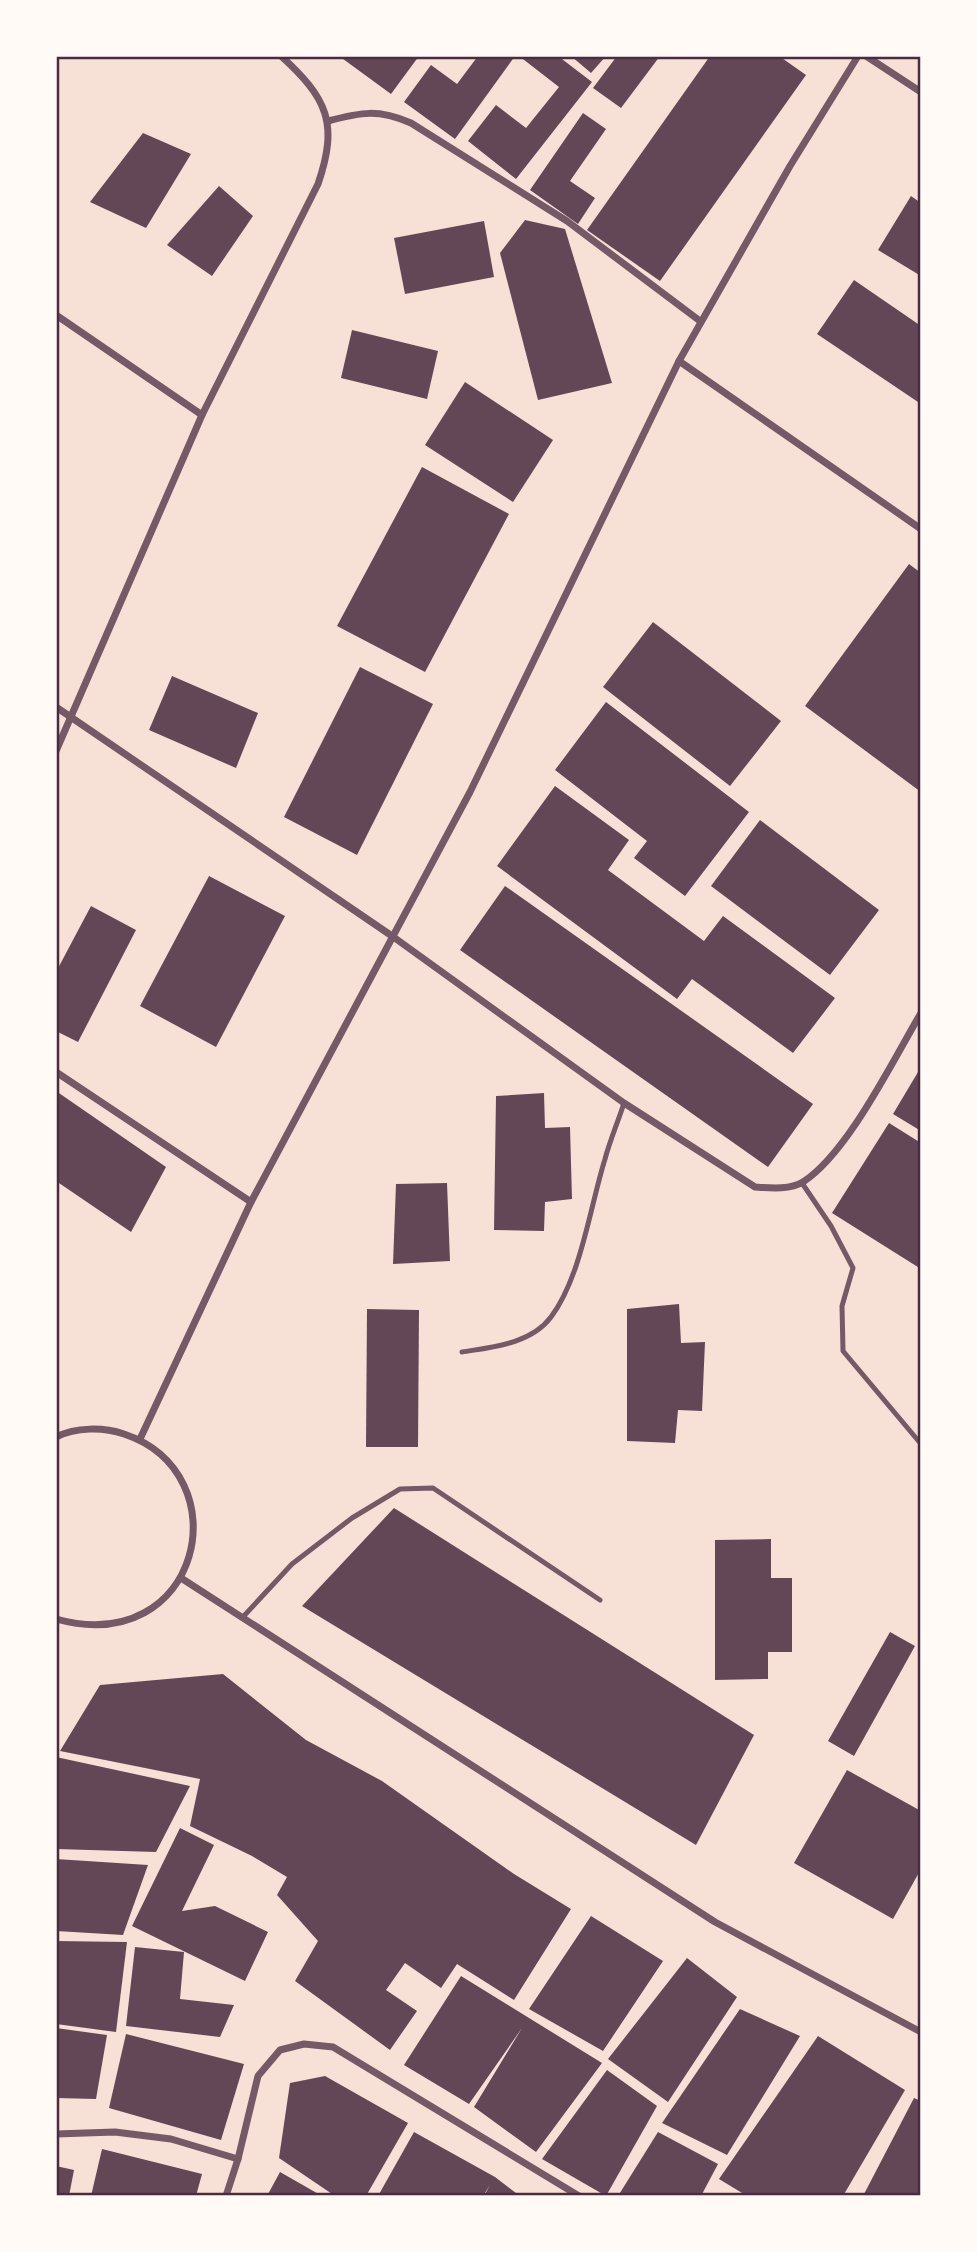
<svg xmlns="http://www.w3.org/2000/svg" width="977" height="2252" font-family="'Open Sans',sans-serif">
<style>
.building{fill:#644757}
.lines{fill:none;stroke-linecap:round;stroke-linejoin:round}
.service{stroke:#755966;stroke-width:5}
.minor{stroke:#755966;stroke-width:7}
.neatline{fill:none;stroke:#4a2c40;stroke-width:2.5}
</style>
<rect width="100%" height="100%" fill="#f7e1d7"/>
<!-- building -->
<g class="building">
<path d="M339,56H419L391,94Z"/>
<path d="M478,56H515L455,139L404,102L431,65L457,84Z"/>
<path d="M519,56H558L592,82L516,179L468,141L496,105L526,128L559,87Z"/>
<path d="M571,56H606L591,73Z"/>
<path d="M617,56H660L621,108L593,88Z"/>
<path d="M710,56H779L806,75L660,281L587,230Z"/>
<path d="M583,113L606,129L570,181L595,198L578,224L530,190Z"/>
<path d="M143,133L191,154L146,228L90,202Z"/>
<path d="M219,186L253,216L212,276L167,245Z"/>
<path d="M911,196L921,203V276L878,250Z"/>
<path d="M525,220L565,229L612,383L538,400L500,253Z"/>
<path d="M484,221L494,277L405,294L394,238Z"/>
<path d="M854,280L921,326V404L817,334Z"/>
<path d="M352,330L438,351L427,399L341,378Z"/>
<path d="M465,382L553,440L513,502L425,445Z"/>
<path d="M422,467L509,514L425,672L337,626Z"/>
<path d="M909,564L921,573V792L805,706Z"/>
<path d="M653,622L781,721L730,786L603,687Z"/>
<path d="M360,667L433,704L357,855L284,817Z"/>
<path d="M172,676L258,713L236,768L149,730Z"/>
<path d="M606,702L749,812L685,896L634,858L647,841L555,770Z"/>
<path d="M555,786L629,840L608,870L704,941L723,916L835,998L793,1053L692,979L677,999L497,866Z"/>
<path d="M760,820L879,910L830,975L711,886Z"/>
<path d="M209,876L285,916L216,1047L140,1006Z"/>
<path d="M505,886L813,1104L768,1167L460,950Z"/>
<path d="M91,906L136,930L78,1042L56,1031V972Z"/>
<path d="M921,1067V1131L893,1114Z"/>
<path d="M56,1091L166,1167L131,1232L56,1181Z"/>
<path d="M544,1093L545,1128L570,1127L572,1199L545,1202L544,1231L494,1230L496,1096Z"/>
<path d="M889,1123L921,1143V1269L832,1213Z"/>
<path d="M447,1183L450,1261L393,1264L396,1184Z"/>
<path d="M679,1304L681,1343L705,1342L702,1411L678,1410L675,1443L627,1441V1309Z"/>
<path d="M367,1309L419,1310L418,1447H366Z"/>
<path d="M394,1508L754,1735L696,1845L302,1606Z"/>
<path d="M771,1539V1578H792V1652H768V1679L715,1680V1540Z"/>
<path d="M890,1632L915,1646L854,1756L828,1741Z"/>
<path d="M223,1674L306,1740L382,1781L514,1874L571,1909L514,2000L457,1964L441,1988L405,1963L386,1990L417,2011L390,2050L295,1981L318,1941L277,1895L287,1877L252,1856L190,1826L200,1779L60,1751L100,1685Z"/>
<path d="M56,1757L190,1786L156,1852L56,1849Z"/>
<path d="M847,1770L921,1811V1869L893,1919L794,1863Z"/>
<path d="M180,1828L214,1845L182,1911L215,1906L268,1932L245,1981L132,1926Z"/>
<path d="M56,1859L148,1865L123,1935L56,1931Z"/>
<path d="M591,1916L663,1961L603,2051L529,2009Z"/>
<path d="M56,1941L127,1942L116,2032L56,2024Z"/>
<path d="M135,1947L184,1952L180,1999L234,2005L220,2037L126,2026Z"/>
<path d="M687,1958L737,1997L668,2102L608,2059Z"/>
<path d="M461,1976L602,2063L536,2152L474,2107L522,2028L469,2104L404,2065Z"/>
<path d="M740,2009L800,2036L727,2155L662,2123Z"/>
<path d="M56,2028L107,2035L96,2099L56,2098Z"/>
<path d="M126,2034L244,2064L221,2140L109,2108Z"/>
<path d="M818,2036L905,2090L843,2196H747L719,2179Z"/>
<path d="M607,2070L657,2106L606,2196L542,2159Z"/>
<path d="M325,2076L408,2123L366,2196H335L279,2158L290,2083Z"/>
<path d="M914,2098L921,2101V2196H863Z"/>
<path d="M414,2132L495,2177L520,2196H484L490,2185L483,2196H378Z"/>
<path d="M658,2132L718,2164L701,2196H618Z"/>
<path d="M102,2149L202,2174L196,2196H91Z"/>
<path d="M56,2166L74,2170L69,2196H56Z"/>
<path d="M280,2172L322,2196H267Z"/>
</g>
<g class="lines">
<!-- service -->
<g class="service">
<path d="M802,1183L831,1226L853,1268L842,1306L843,1351L921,1444"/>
<path d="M462,1352C492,1347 531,1344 551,1317C581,1277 590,1207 605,1159C610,1140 618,1122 624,1103"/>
<path d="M242,1618L292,1564L352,1518L400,1489L433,1488L600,1600"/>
</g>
<!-- minor -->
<g class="minor">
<path d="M866,56L921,92"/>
<path d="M328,121C362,112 378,109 411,123L567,221L700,321"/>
<path d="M56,315L202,415"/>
<path d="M679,361L921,529"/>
<path d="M56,707L392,936L624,1103L755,1187C770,1188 790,1190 803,1182C848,1153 893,1060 921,1013"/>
<path d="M56,751L202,415L318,184C339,123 327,98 281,56"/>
<path d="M56,1072L251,1202"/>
<path d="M56,1437C76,1427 103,1427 124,1434C243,1474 201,1659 56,1619"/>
<path d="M140,1439L251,1202L470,792L679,361L790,166L858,56"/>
<path d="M181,1578L715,1922L921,2032"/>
<path d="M56,2134L115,2132L171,2139L238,2159"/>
<path d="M226,2196L238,2159L258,2076L280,2050L304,2044L333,2047L579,2196"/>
</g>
</g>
<!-- border -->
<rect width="977" height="2252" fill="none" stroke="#fffaf5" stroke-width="116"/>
<rect x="58" y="58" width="861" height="2136" class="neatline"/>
</svg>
